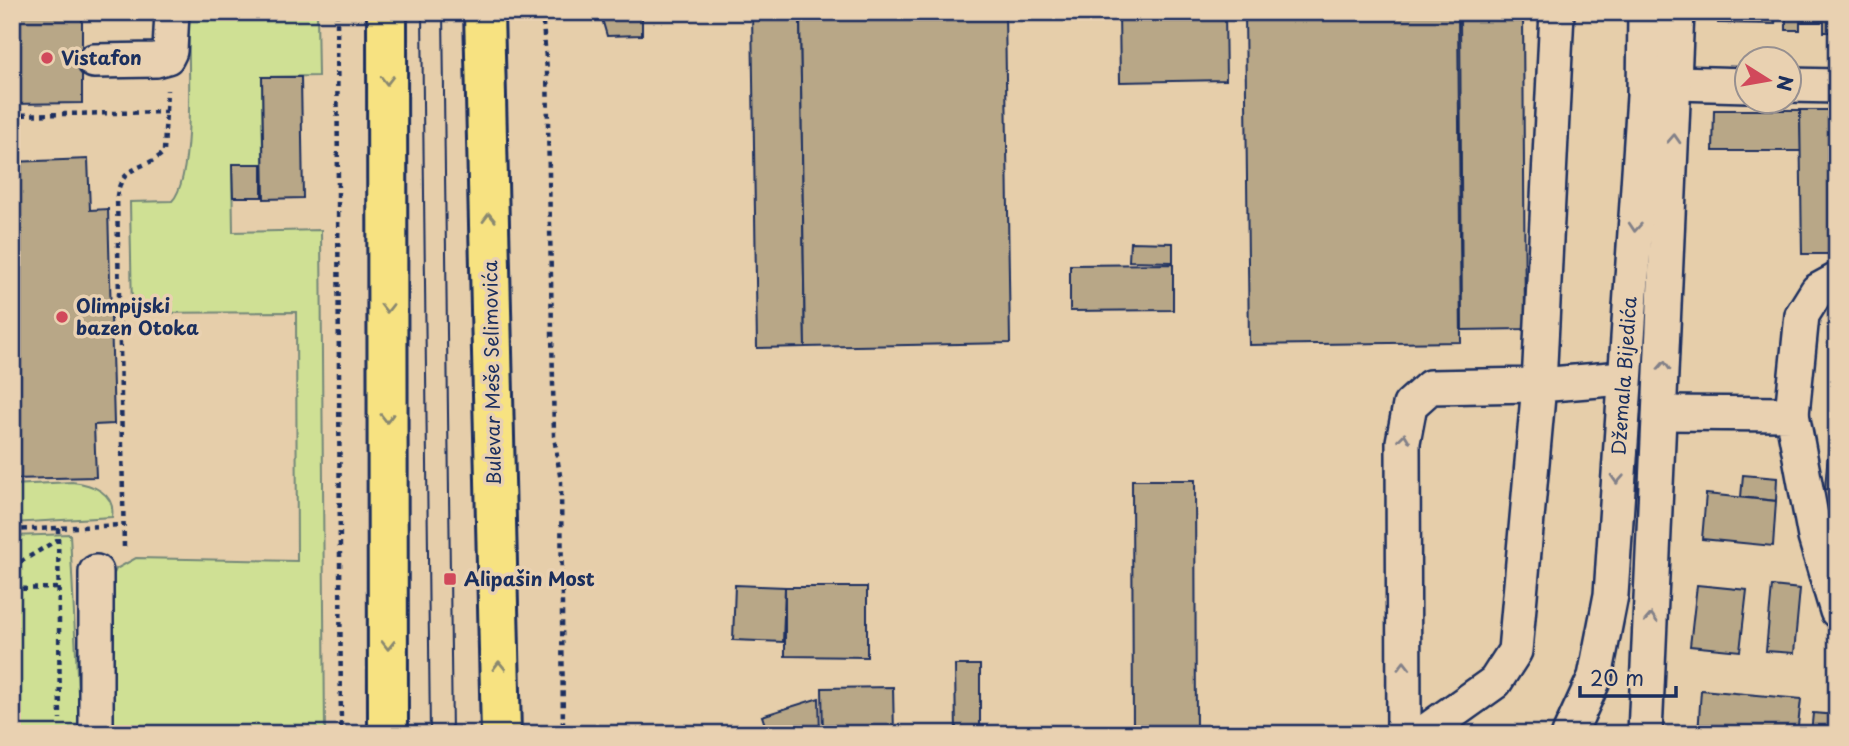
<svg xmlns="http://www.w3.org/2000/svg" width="1849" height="746" font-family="'Playpen Sans',sans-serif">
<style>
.green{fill:#cfe094;stroke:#758879;stroke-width:2}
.building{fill:#b8a787;stroke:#1b2f5e;stroke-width:2}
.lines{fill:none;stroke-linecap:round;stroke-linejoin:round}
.minor-casing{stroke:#1b2f5e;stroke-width:38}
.major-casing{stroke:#1b2f5e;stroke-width:44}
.path{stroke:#1b2f5e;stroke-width:4.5;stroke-dasharray:5 5;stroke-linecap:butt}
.minor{stroke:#e9d1b1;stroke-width:33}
.major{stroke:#f7e281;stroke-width:38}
.tram{stroke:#1b2f5e;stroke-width:2}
.oneway{stroke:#898870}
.oneway2{stroke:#828088}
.poi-dot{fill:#d1495b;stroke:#e9d1b1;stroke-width:2.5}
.labels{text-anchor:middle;stroke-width:7;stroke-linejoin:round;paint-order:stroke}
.poi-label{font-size:19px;font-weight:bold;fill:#1b2f5e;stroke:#e9d1b1;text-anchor:start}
.street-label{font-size:19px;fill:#1b2f5e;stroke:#e9d1b1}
</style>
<rect width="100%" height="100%" fill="#e6ceaa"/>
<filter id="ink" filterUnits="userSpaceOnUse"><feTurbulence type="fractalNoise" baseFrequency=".0143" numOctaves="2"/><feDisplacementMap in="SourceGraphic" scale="14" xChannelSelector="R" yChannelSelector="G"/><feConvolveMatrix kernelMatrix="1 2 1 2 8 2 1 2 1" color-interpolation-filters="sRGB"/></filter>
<g filter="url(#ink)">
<!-- green -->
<g class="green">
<path d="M188,12H317L318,76L262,77L263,164L232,165L233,232L321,230L325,734H112L111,580L116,569L136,558L297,561L296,312L132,313L130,202L172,201C196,177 188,50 188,12Z"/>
<path d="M72,482C92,484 116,493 112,517L12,523V485Z"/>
<path d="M70,534L80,734H12V536Z"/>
</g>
<!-- building -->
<g class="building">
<path d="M12,12H82V103L12,104Z"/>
<path d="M600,12H642V35L607,36Z"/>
<path d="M752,12H800L805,347L757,348Z"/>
<path d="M800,12H1005L1010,343L805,347Z"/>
<path d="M1119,12H1225L1226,80L1120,82Z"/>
<path d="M1245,12H1458L1461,342L1249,345Z"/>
<path d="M1460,12H1523L1525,329L1462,330Z"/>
<path d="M1718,12H1776L1775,24L1718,23Z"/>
<path d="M1786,12H1837V32H1824V22H1800V30H1786Z"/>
<path d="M262,77H301L303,198L264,199Z"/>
<path d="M1714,110H1800L1801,151H1713Z"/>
<path d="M1800,110H1837V254H1802Z"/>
<path d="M88,159L90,210L108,209L114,424L94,425L96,477L12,479V162Z"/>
<path d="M232,164H262V197H233Z"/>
<path d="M1130,242L1173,243V262L1129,261Z"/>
<path d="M1173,264V310L1070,311V265Z"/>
<path d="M1837,343V405L1832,404Z"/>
<path d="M1832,404L1837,405V490L1825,489Z"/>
<path d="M1743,475L1777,478L1776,501L1741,497Z"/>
<path d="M1132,480H1195L1196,734H1133Z"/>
<path d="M1706,494L1776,501L1773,546L1702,539Z"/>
<path d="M735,585L785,587L783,642L733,640Z"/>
<path d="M1697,585L1747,590L1740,651L1690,646Z"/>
<path d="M1772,586L1800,589L1794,653L1766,651Z"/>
<path d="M785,587H867V657L785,656Z"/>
<path d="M955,665H980V734H956Z"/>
<path d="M893,687L894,734H823L822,688Z"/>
<path d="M1701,690L1801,699L1797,734H1698Z"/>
<path d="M819,698L820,734H768L762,716Z"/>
<path d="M1813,713L1837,715V734H1811Z"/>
</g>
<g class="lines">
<!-- minor casing -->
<g class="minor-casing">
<g id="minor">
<path d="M94,61L156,60L167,57L170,51L172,12"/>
<path d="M1676,83L1748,85"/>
<path d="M1790,85L1837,86"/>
<path d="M1661,413L1792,414L1815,537L1837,611"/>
<path d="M1792,414L1802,315L1817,291L1837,280"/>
<path d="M96,734V572"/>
<path d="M1404,734L1403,442L1410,405L1430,387L1539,385L1557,12"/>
<path d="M1422,734L1495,682L1515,651L1539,385L1623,378"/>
<path d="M1569,734L1595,677L1611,595L1644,96L1645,12"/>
<path d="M1645,734L1677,12"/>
</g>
</g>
<!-- major casing -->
<g class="major-casing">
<g id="major">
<path d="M387,12L388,734"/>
<path d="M484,12L501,734"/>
</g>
</g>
<!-- path -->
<g class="path">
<path d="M337,12L341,734"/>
<path d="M542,12L547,70L554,436L561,482L563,734"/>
<path d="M12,115L167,112"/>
<path d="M58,528L60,719"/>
<path d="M12,530L124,525"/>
<path d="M124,547L117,196C122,163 145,171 164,152L167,90"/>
<path d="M12,567L57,540"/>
<path d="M12,589L58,588"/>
</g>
<!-- minor -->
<use href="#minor" class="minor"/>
<!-- major -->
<use href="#major" class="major"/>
<!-- tram -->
<g class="tram">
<path d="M422,12L430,734"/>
<path d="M443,12L452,734"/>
</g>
</g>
<!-- one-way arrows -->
<defs><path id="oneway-chevron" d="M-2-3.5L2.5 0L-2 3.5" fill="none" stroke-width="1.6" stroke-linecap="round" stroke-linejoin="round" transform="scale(1.75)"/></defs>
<g class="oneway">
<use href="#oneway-chevron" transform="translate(387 80) rotate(90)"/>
<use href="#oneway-chevron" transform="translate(489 218) rotate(-91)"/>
<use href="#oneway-chevron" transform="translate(387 308) rotate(90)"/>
<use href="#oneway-chevron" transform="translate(387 418) rotate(90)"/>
<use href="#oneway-chevron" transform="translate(388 645) rotate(90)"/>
<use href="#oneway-chevron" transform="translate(499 666) rotate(-91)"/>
</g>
<g class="oneway2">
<use href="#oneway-chevron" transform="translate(1674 139) rotate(-87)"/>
<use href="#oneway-chevron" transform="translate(1635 227) rotate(94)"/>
<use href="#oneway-chevron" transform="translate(1664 366) rotate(-87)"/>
<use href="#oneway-chevron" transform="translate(1404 438) rotate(-83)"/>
<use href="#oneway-chevron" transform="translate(1617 479) rotate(93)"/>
<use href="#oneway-chevron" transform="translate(1651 618) rotate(-87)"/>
<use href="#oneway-chevron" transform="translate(1404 666) rotate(-90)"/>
</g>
</g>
<!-- markers -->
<g class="poi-dot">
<circle cx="47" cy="58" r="7"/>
<circle cx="62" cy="317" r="7"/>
<rect x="443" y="572" width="14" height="14" rx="3.5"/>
</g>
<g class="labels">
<!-- poi labels -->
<g class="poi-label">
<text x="61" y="65">Vistafon</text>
<text x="76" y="313">Olimpijski<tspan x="76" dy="22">bazen Otoka</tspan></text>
<text x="464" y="586">Alipašin Most</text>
</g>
<!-- street labels -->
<g class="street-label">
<text transform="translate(492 373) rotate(-91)" y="7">Bulevar Meše Selimovića</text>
<text transform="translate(1624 376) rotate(-86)" y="7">Džemala Bijedića</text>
</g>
</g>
<!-- margin -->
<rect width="1849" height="746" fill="none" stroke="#e9d1b1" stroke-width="42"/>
<rect x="21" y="21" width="1807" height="704" fill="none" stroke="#1b2f5e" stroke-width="2.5" filter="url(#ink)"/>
<!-- north arrow -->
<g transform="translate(1768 80) rotate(101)"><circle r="33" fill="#e9d1b1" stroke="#979090" stroke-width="2"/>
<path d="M0-5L12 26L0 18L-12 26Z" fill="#d1495b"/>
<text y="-10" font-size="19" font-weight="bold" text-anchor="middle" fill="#1b2f5e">N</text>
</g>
<!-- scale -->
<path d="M1580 686v10h96v-10" fill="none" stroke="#1b2f5e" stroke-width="3.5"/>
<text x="1590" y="686" font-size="21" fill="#1b2f5e" stroke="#e9d1b1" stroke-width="5" paint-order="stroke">20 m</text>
</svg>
